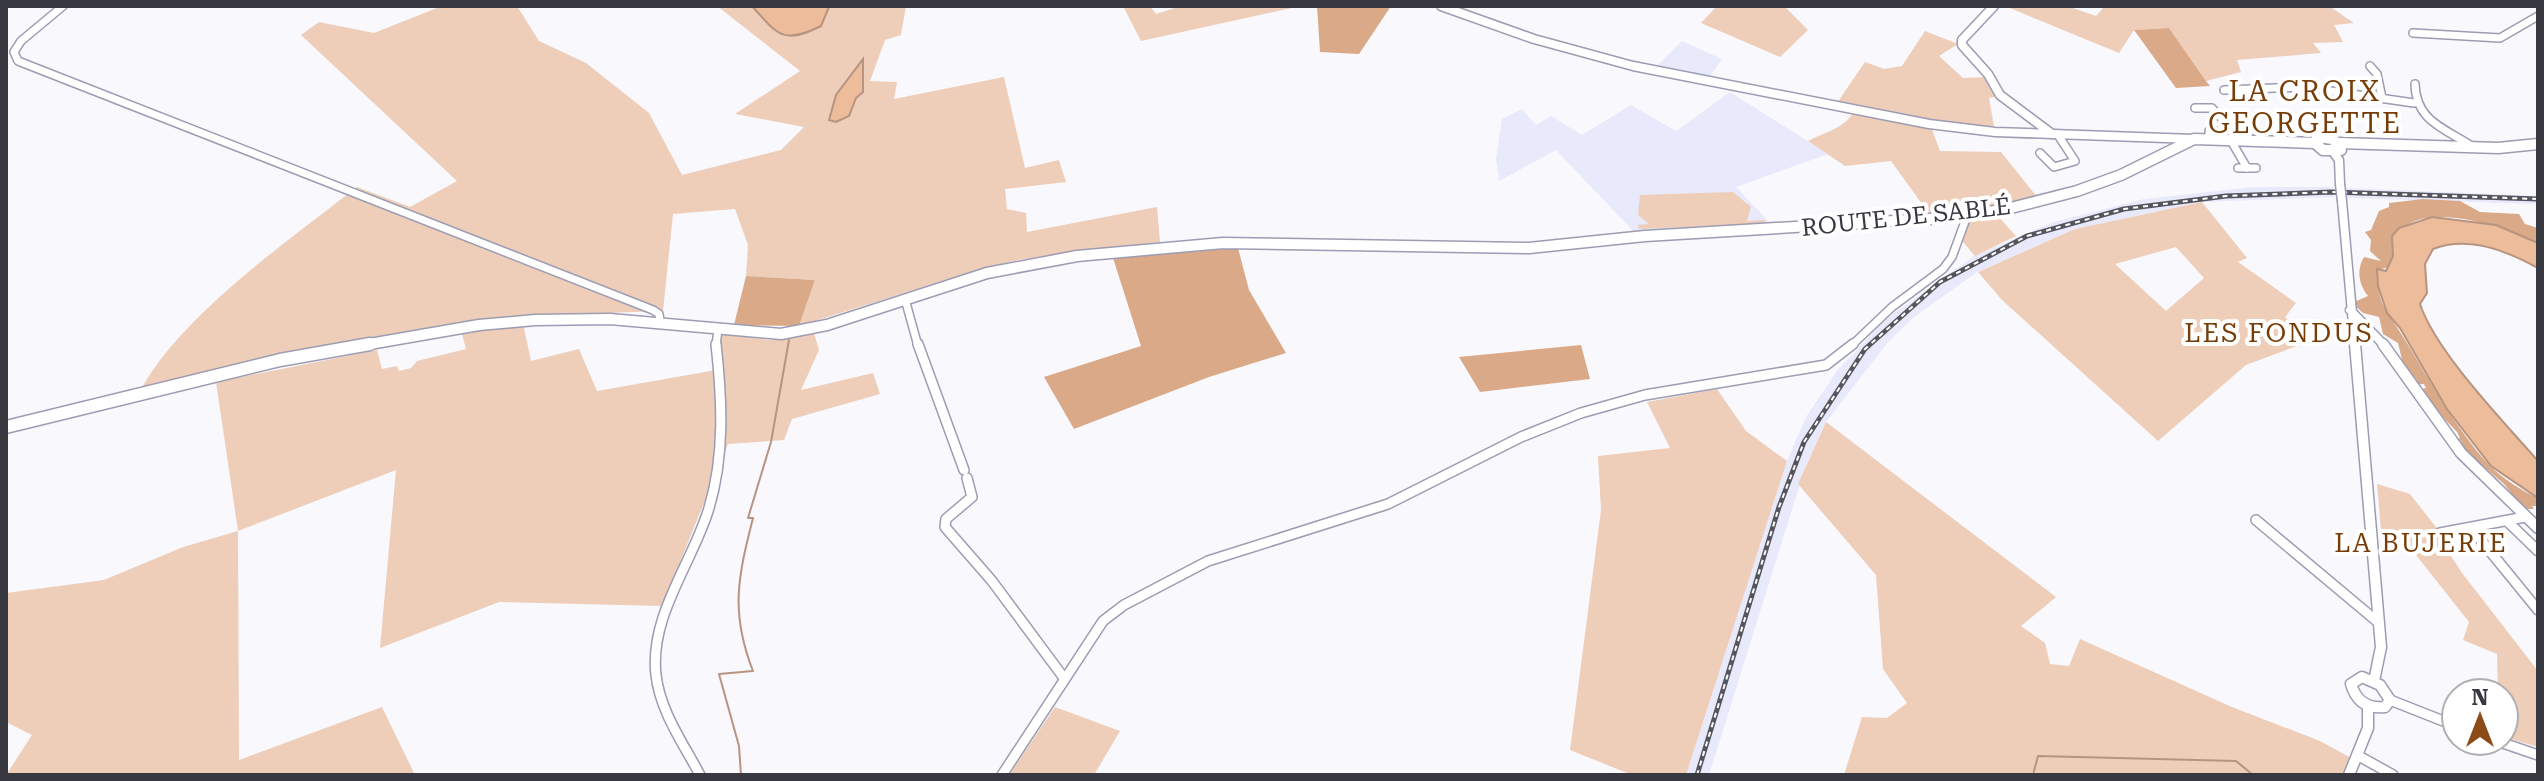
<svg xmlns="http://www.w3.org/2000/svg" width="2544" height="781" font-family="'Roboto Serif',serif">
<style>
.built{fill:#e9e9fc}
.green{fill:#eeceb8;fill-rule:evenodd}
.forest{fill:#daa988}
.water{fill:#edbc9b;stroke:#b79480;stroke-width:2}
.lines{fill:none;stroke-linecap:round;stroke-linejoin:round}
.stream{stroke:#b79480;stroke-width:2}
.minor-far1-casing{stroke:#9c9cb3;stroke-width:10}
.minor-casing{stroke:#9c9cb3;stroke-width:12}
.tertiary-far1-casing{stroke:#9c9cb3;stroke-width:11}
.tertiary-casing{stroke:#9c9cb3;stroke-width:13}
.secondary-far1-casing{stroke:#9c9cb3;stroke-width:13}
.secondary-casing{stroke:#9c9cb3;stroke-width:15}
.minor-far1{stroke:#fff;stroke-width:7}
.minor{stroke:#fff;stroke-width:9}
.tertiary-far1{stroke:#fff;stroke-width:8}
.tertiary{stroke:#fff;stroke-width:10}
.secondary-far1{stroke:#fff;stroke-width:10}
.secondary{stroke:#fff;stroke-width:12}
.rail-casing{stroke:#55555e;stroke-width:5}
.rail{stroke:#fff;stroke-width:2;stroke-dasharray:5;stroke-linecap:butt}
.tertiary-bridge-casing{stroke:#9c9cb3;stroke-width:11;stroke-linecap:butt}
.tertiary-bridge{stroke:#fff;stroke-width:8}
.labels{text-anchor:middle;stroke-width:8;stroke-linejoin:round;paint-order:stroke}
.street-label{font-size:24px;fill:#383841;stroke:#fff}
.neighbourhood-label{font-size:26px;letter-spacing:2px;fill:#773d08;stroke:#fff}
.quarter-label{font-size:28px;letter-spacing:2px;fill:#773d08;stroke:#fff}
</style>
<rect width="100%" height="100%" fill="#f8f8fd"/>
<!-- built -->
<g class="built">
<path d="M1682,41L1722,59L1707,80L1654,69Z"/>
<path d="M1730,92L1828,154L1736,187L1772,225L1635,233L1556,150L1499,181L1496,159L1502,119L1522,109L1536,125L1551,116L1582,135L1631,105L1676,131Z"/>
<path d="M2255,187H2333L2334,197L2202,202L2075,229L1977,272L1914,317L1888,342L1826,422L1806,465L1709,775H1686L1787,461L1806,417L1837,371L1885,320L1974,256L2054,222L2144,199Z"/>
<path d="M2345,188L2538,196V204L2348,198Z"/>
</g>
<!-- green -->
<g class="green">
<path d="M442,6H517L539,41L586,63L649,113L682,175L781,150L804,127L735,114L800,71L717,6H906L901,35L885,40L870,81L897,82L894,99L1004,77L1025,168L1059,160L1066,182L1005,189L1007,209L1026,213L1027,232L1157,207L1160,242L1018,260L977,270L799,326L815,280L746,276L748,245L735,209L673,214L663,311L521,316L140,391C181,315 288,241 357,187L410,207L457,181L301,35L319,22L374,33Z"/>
<path d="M1123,6H1150L1156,14L1181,6H1301L1141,41Z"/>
<path d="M1717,6H1784L1808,30L1780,57L1701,23Z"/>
<path d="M2005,6H2067L2096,16L2105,6H2329L2354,23L2334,25L2343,42L2313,43L2321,53L2237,60L2241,72L2206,81L2169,28L2134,30L2119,53Z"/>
<path d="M1925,31L1958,44L1939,56L1963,78L1988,77L1998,96L1989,98L1995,132L1930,124L1940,151L2001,152L2041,202L1996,214L2016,236L1975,256L1957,235L1961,223L1958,220L1935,222L1891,161L1845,166L1808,141C1826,131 1848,128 1855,108L1837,103L1865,62L1884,69L1902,66Z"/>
<path d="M1733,192L1751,207L1747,221L1764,220L1767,224L1639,229L1638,225L1649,224L1638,215L1640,195Z"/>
<path d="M2202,202L2247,258L2238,262L2296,303L2285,317L2313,340L2246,365L2158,441L2002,300L1978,272L2075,229ZM2176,247L2204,278L2166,311L2115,264Z"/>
<path d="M523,323L531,361L579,349L597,391L722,369L721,334L771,340L814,333L819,350L801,390L873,373L880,394L792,419L784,440L728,444L662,606L499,602L380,648L396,470L238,531L239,760L382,707L415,775H6L32,735L6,722V593L104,580L183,547L238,531L216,382L377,350L382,369L397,366L399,371L411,368L417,361L466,349L462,334Z"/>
<path d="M1717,389L1746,431L1787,461L1686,775H1632L1570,750L1601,510L1598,456L1670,448L1647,402Z"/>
<path d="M1826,422L2056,597L2021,626L2045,643L2050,664L2069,666L2080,639L2232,707L2320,741L2355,760L2348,775H1844L1862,717L1887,718L1907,703L1883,669L1876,575L1798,484Z"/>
<path d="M2377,484L2410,494L2443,536L2439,537L2462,573L2538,671V747L2504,737V693H2498L2497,654L2463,640L2469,622L2412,550L2382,542Z"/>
<path d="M1055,707L1120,731L1094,775H1009Z"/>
</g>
<!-- forest -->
<g class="forest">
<path d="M1317,6H1391L1359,54L1320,52Z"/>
<path d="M2169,28L2206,81L2210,86L2176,88L2134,30Z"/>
<path d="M2423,199L2460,201L2480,212L2519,214L2525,224L2538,228V243C2510,228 2432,203 2405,227C2392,238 2396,253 2390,267L2377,270C2377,283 2379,301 2387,312C2421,362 2449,422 2491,467C2504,479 2522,491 2538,498V506H2532L2534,509H2524L2504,484L2475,459L2471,460L2458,443L2462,441L2453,440L2460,438L2457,432L2417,390L2426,388L2424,384L2414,385L2411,381L2417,380L2403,364L2398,343L2383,334L2379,317L2363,313L2352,303L2368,296C2359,285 2356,270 2364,257L2381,261L2370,251L2371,240L2365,232L2371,230L2379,211L2389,207V203Z"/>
<path d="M1238,248L1249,290L1286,353L1209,377L1074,429L1044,377L1141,346L1113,258Z"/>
<path d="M746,276L815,280L799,326L734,325Z"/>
<path d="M1581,345L1590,379L1480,392L1459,357Z"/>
</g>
<!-- water -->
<g class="water">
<path d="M752,6H828L829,7L821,26C783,45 778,35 752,6Z"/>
<path d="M863,59V92L856,98L849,116L836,122L829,120L836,95Z"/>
<path d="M2432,217L2496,225L2538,243V268C2507,251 2468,235 2433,249L2425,264L2427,293L2420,304C2436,352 2504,422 2538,461V498L2491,466L2447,409L2400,328L2387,313L2378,286L2377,269L2386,271L2393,256L2392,236L2399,228Z"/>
</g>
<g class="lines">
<!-- stream -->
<g class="stream">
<path d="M741,775L739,746L719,674L753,671C730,612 738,577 753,518H748L771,442L789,340"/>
<path d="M2033,775L2038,756L2236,761L2253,775"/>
</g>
<!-- minor-far1 casing -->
<g class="minor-far1-casing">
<g id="minor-far1">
<path d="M63,6L21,41L14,52L18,61L653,310L659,314L660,321"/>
<path d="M2413,33L2500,38L2538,16"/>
<path d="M2370,66L2377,74L2382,98"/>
<path d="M2415,84C2416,122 2445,128 2473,147"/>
<path d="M2224,90L2303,87L2414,103"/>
<path d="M2195,108H2212L2232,130"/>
<path d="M2209,138V131H2251"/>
<path d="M2230,139L2247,168"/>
<path d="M2040,153L2054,167L2075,161L2058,135"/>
<path d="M2238,168H2256"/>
<path d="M905,299L918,346"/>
<path d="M716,346L718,329"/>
<path d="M1851,346L1892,307L1943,269L1952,257L1967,216"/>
</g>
</g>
<!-- minor casing -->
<g class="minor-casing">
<g id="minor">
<path d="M918,344L964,470"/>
<path d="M967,478L972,497L946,519L945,527L992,581L1064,678"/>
<path d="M2256,520L2379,623"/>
<path d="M2508,522L2538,551"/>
<path d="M2471,528L2538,610"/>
<path d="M2440,533L2525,517"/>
<path d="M2390,700L2456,726"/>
<path d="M2497,741L2538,755"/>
<path d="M2357,755L2393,775"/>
<path d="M700,775C683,743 660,711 656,675C649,616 693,562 709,508C725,455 722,399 716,344"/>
<path d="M1002,775L1103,621L1124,605L1208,561L1388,504L1521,437L1581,413L1645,395L1826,365L1853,344"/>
</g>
</g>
<!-- tertiary-far1 casing -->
<g class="tertiary-far1-casing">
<g id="tertiary-far1">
<path d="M1441,6L1534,39L1633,66L1929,124L1995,132L2194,139"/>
<path d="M1994,6L1962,40V45L1988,74L2000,95L2052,134"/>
<path d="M2334,153L2339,160L2340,184"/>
<path d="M2342,201L2355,346"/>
<path d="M2350,310L2385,346"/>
</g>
</g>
<!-- tertiary casing -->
<g class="tertiary-casing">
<g id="tertiary">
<path d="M2355,344L2381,647L2374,681"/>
<path d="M2383,344L2461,453L2538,528"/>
<path d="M2362,677L2380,685L2390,700L2385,707C2367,709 2356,701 2351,684Z"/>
<path d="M2349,775L2368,728V706"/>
</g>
</g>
<!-- secondary-far1 casing -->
<g class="secondary-far1-casing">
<g id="secondary-far1">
<path d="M2317,137L2333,139L2341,150H2323L2315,143Z"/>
<path d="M2339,143L2498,148L2538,144"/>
<path d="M358,346L479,325L535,320L610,319L781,334L827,325L987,273L1077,256L1223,243L1529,248L1645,236L1944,218L2003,210L2077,191L2121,175L2194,139L2315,143"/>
</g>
</g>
<!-- secondary casing -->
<g class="secondary-casing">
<path id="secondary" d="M6,427L280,360L370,344"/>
</g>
<!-- minor-far1 -->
<use href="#minor-far1" class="minor-far1"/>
<!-- minor -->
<use href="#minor" class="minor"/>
<!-- tertiary-far1 -->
<use href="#tertiary-far1" class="tertiary-far1"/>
<!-- tertiary -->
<use href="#tertiary" class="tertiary"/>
<!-- secondary-far1 -->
<use href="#secondary-far1" class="secondary-far1"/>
<!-- secondary -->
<use href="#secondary" class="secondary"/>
<!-- rail casing -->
<g class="rail-casing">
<path id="rail" d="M1697,775L1779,507L1804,442L1865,349L1940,282L2027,236L2124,209L2226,196L2331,192L2538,199"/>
</g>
<!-- rail -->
<use href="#rail" class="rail"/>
<!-- tertiary-bridge casing -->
<g class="tertiary-bridge-casing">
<path id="tertiary-bridge" d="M2340,184L2342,201"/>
</g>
<!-- tertiary-bridge -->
<use href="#tertiary-bridge" class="tertiary-bridge"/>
</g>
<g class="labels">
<!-- street labels -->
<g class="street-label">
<text transform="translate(1906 217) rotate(-6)" y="8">ROUTE DE SABLÉ</text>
</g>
<!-- neighbourhood labels -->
<g class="neighbourhood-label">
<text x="2279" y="342">LES FONDUS</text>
<text x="2421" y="552">LA BUJERIE</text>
</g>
<!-- quarter labels -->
<g class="quarter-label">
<text x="2305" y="101">LA CROIX<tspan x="2305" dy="32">GEORGETTE</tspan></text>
</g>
</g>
<!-- border -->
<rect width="2544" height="781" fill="none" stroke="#383841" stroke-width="16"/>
<!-- north arrow -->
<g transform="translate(2480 717)"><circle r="38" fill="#ffffff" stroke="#afafb3" stroke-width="2"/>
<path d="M0-6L14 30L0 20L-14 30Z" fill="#8d4c17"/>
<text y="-12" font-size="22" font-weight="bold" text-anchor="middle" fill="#383841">N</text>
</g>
</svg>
